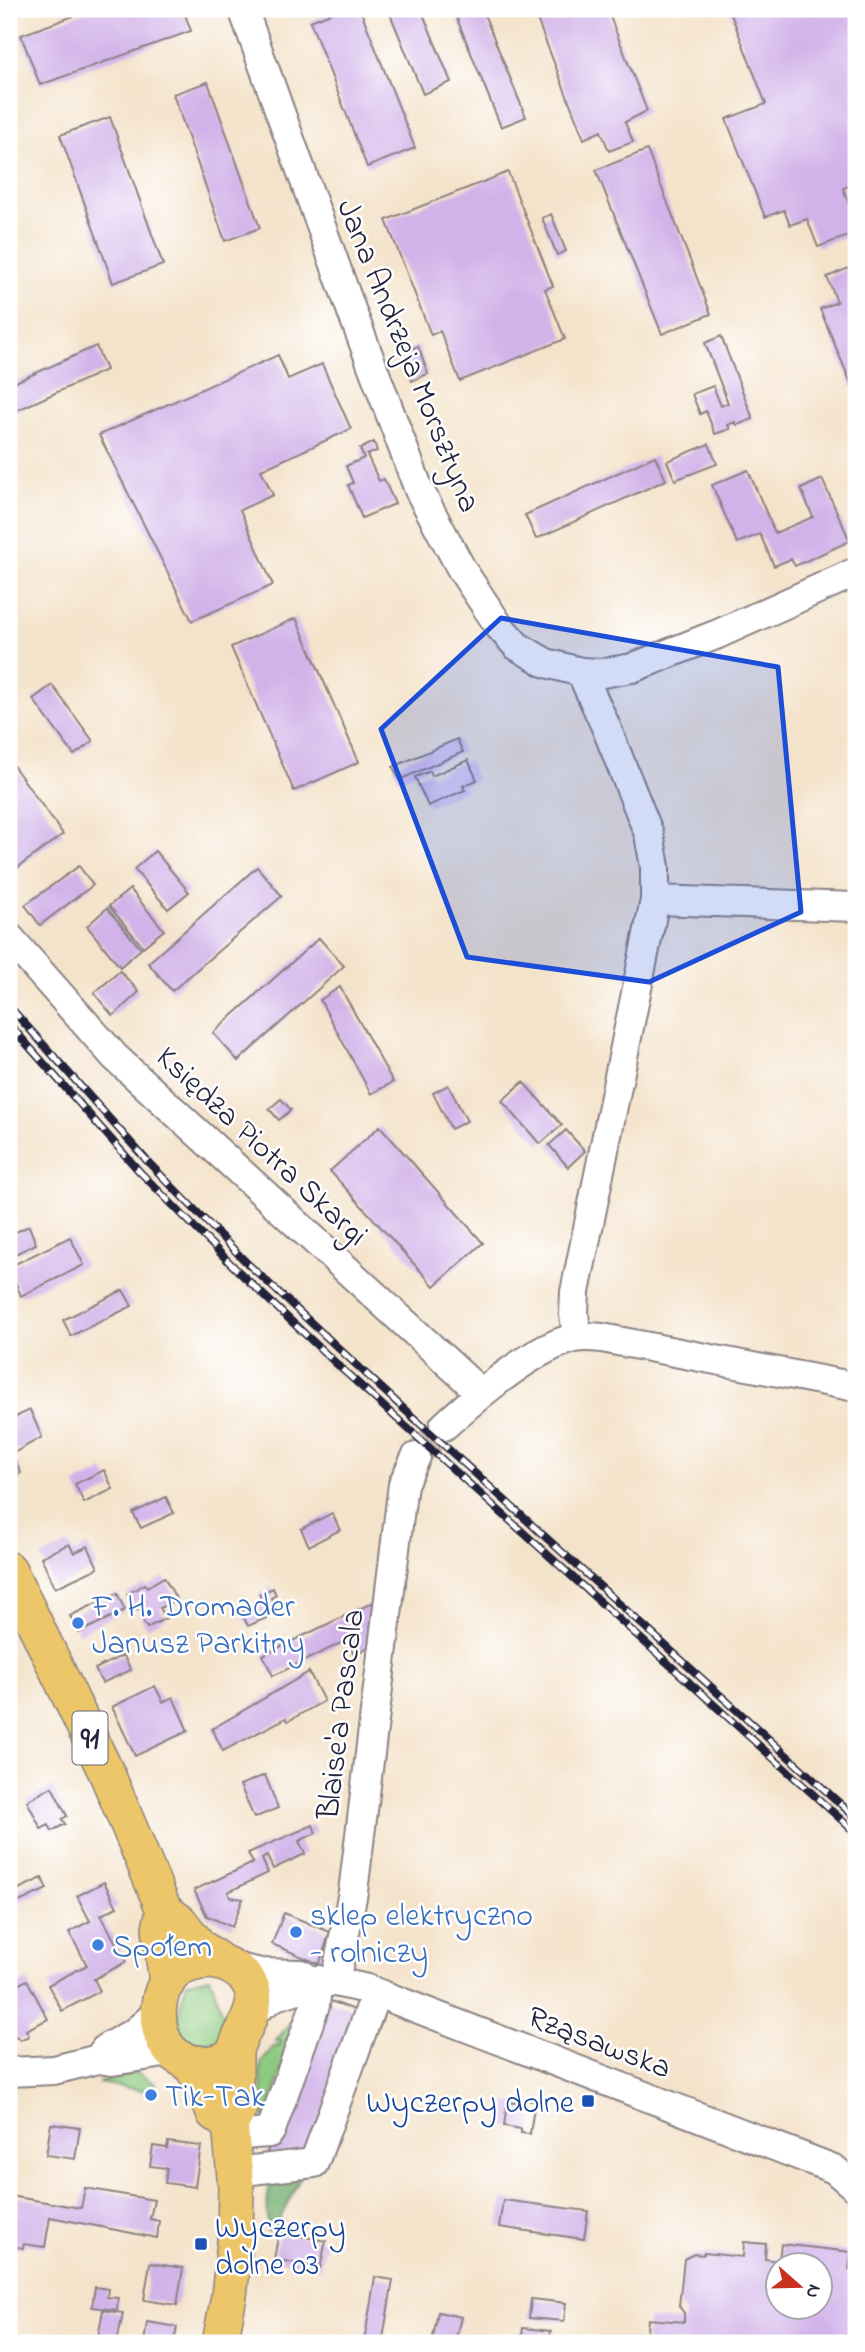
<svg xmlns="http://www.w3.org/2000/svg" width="865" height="2352" font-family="'Indie Flower',sans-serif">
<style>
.green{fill:#8dc97e;stroke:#58765c;stroke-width:2}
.forest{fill:#72ad6d;stroke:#4a6854;stroke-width:2}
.building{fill:#d2b3e9;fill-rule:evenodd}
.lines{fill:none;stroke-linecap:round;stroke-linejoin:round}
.minor-tunnel{stroke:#cabcae;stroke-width:28;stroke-dasharray:28 14;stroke-linecap:butt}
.minor-casing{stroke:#8b8283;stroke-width:32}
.major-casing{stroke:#8b8283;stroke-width:38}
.minor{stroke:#fff;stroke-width:28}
.major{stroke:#ecc669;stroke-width:35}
.rail-casing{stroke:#22223b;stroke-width:8}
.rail{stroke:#fff;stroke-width:5;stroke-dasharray:16;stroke-linecap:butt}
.marked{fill:#1d4ed8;fill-opacity:0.2;stroke:#1d4ed8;stroke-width:5;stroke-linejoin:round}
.shop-dot{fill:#3f7fe0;stroke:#fff;stroke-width:2.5}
.transit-dot{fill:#1a4fb4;stroke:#fff;stroke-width:2.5}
.labels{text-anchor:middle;stroke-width:5;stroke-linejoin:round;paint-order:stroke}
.shield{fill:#fff;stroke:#646476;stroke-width:2}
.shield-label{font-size:30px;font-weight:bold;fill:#22223b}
.street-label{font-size:32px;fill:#22223b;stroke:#fff}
.shop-label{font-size:32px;fill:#366cbe;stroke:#fff;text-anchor:start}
.transit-label{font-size:32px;fill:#164399;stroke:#fff;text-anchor:end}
</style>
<rect width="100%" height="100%" fill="#fff"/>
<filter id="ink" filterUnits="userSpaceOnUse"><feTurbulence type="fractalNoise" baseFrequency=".0143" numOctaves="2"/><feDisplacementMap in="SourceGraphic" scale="14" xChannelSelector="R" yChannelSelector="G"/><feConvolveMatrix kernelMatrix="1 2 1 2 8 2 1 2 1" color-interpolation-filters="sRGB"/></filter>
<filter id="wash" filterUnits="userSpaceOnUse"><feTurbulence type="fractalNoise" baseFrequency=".00686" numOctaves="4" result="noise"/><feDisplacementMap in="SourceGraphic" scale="28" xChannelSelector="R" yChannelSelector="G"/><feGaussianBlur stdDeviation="1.57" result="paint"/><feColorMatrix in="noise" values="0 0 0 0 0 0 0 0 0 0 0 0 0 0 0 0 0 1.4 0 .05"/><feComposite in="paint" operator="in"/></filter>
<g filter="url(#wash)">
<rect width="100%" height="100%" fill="#f4e3cb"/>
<!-- green -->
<g class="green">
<path d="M210,1977L226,2024L216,2047C168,2044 176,2018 187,1982Z"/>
<path d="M300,2009L265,2127L260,2070L262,2061L274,2046L279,2047L281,2042L276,2041Z"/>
<path d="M136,2072L155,2083L154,2092L98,2083Z"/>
</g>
<!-- forest -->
<path class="forest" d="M305,2168L274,2231H267L268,2174Z"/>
<g id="blocks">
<!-- building -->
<g class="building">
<path d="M93,9H183L191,31L40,85L21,35Z"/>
<path d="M341,9H360L415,148L367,167L310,21Z"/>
<path d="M388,9H421L451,82L423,94Z"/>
<path d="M453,9H482L526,117L501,127Z"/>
<path d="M533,9H607L647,111L625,122L633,142L609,151L601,131L584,139Z"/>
<path d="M729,9H856V183L843,188L856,224V233L818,247L807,219L790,225L784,210L765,217L726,119L766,104Z"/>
<path d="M208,82L260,228L225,241L173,94Z"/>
<path d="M110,117L163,265L113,283L60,135Z"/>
<path d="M647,150L711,314L662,334L596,170Z"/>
<path d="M508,172L553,286L545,289L565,339L460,381L440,331L431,335L386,220Z"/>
<path d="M551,214L566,251L557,255L542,218Z"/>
<path d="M856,265V384L852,386L820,309L837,302L827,277Z"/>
<path d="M721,336L753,419L737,425L735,422L728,425L730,429L715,434L706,411L700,414L692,394L713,386L721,406L728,403L705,343Z"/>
<path d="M96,346L106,370L9,414V385Z"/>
<path d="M418,346L428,374L412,381L401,353Z"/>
<path d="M278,355L288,379L322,364L351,429L261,470L273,495L240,510L273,585L192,621L99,435Z"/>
<path d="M374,442L377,451L367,455L379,481L384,479L395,504L362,518L348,485L353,483L346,466L364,458L360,449Z"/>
<path d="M709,444L717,464L675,480L667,461Z"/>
<path d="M655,456L666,480L536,539L525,515Z"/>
<path d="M748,470L775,533L813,517L801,489L822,479L850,541L795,566L791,559L774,566L760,534L737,543L712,485Z"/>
<path d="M296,618L359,762L294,791L231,647Z"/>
<path d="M52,685L93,741L74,755L33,699Z"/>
<path d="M457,739L463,752L399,780L393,767Z"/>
<path d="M9,760L63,834L9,874Z"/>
<path d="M468,760L477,780L463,786L465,790L428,806L415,777L430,771L432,776Z"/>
<path d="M155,851L189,892L168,909L134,869Z"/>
<path d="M79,866L93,885L40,925L25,905Z"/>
<path d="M257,867L282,896L172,991L148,963Z"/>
<path d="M130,889L164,930L143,947L109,906Z"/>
<path d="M107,908L141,949L120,967L87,926Z"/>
<path d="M319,938L344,966L238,1061L213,1033Z"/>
<path d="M120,971L139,992L113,1016L94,993Z"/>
<path d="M340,987L393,1082L371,1094L320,1000Z"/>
<path d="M523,1082L562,1125L540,1144L502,1101Z"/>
<path d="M448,1085L467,1121L451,1129L433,1093Z"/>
<path d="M281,1099L291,1110L279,1120L269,1109Z"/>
<path d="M380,1126L483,1243L434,1286L330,1171Z"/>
<path d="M566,1130L585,1151L568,1167L549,1145Z"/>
<path d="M29,1226L36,1244L9,1257V1235Z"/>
<path d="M70,1237L84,1265L21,1296L9,1267Z"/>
<path d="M123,1290L132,1306L71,1336L63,1320Z"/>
<path d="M30,1410L42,1437L12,1454L21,1473L9,1479V1420Z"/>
<path d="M104,1470L113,1489L84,1503L75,1484Z"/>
<path d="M166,1497L174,1513L141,1528L133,1513Z"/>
<path d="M332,1513L340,1530L309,1546L301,1529Z"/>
<path d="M69,1544L74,1553L88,1546L98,1568L55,1588L41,1557Z"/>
<path d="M164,1577L177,1600L160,1608L166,1618L147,1628L141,1618L144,1616L140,1608L137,1610L127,1594L145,1584L147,1587Z"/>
<path d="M273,1588L276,1595L271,1598L278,1613L248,1626L241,1612L263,1602L259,1594Z"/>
<path d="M117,1593L125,1610L79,1633L70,1616Z"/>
<path d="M374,1602L368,1647L354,1655L347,1640L273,1676L263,1655Z"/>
<path d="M123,1655L131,1670L102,1683L95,1669Z"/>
<path d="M309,1672L324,1701L288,1721L286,1718L223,1751L212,1729Z"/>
<path d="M155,1686L163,1702L173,1697L188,1731L135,1756L112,1707Z"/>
<path d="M265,1775L278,1808L254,1818L240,1785Z"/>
<path d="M52,1787L67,1816L62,1819L65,1824L52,1831L49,1825L41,1829L27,1801Z"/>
<path d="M313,1825L316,1833L299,1841L305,1854L273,1869L267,1856L262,1859L268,1873L228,1892L230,1897L243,1899L232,1927L207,1916L194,1890L253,1863L248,1853Z"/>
<path d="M42,1878L47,1889L15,1904L10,1893Z"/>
<path d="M104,1882L117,1907L101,1915L126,1962L94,1979L100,1991L62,2011L48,1985L87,1965L69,1932L90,1921L77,1896Z"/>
<path d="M284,1913L330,1932L319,1964L272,1944Z"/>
<path d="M27,1980L48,2019L26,2030L29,2036L20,2040L16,2036L9,2035V1989Z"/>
<path d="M325,1999L358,2011L309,2154L266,2161L267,2153Z"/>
<path d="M525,2100L535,2101L530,2134L521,2133V2129L504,2126L507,2102L524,2104Z"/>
<path d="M51,2124L80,2128L75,2159L46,2155Z"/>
<path d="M168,2142L201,2146L195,2187L165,2183L167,2168L150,2166L153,2146L167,2148Z"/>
<path d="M85,2188L154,2200L150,2219L159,2221L157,2238L50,2217L45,2247L24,2244L23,2248L9,2246L10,2196L81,2208Z"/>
<path d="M503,2200L588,2211L584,2239L499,2227Z"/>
<path d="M279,2232L326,2241L320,2268L274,2259Z"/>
<path d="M744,2242L766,2244L765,2259L779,2261L781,2244L851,2252L849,2269L856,2270V2343H646L648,2319L684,2322V2313L679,2306L684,2259L694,2254L703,2255L704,2253L743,2257ZM778,2264H820V2306H778Z"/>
<path d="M150,2263L183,2268L177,2305L144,2300Z"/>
<path d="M375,2277L393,2280L383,2338L402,2343H364Z"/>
<path d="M95,2287L108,2289L107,2297L118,2298L117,2310L92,2307Z"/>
<path d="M531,2299L566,2303L564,2321L529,2318Z"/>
<path d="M103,2310L123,2313L117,2343H97Z"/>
<path d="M438,2312L461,2317L455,2343H432Z"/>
<path d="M147,2322L177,2327L174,2343H144Z"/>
<path d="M523,2328L551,2331L549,2343H521Z"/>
<path d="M603,2338L637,2341V2343H602Z"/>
</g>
</g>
</g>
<g filter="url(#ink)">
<use href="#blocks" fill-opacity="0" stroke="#8b8283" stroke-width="2"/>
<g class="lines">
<!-- minor-tunnel -->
<path class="minor-tunnel" d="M416,1457L444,1426"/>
<!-- minor casing -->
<g class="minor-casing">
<g id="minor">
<path d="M243,9L352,312L419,490L462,570L499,626L517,646L546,663L581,672L603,673L632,668L718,634L856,572"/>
<path d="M581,672L606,727L649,834L655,867V900"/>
<path d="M9,937L115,1057L481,1393"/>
<path d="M577,1337L574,1314L575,1292L655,900L856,907"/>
<path d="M444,1426C476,1397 533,1347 575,1338C584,1336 593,1337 602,1338L856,1387"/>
<path d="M233,1967L261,1973L301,1974L310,1980L335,1982L367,1989L834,2169L856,2188"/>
<path d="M335,1982L353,1892L403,1484L416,1457"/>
<path d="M251,2013L275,1996L301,1988L310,1980"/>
<path d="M98,2059L106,2048L135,2032L158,2012"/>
<path d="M9,2072L54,2070L98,2059L112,2061L171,2052"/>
<path d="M231,2136L269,2133L271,2130L315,2005L318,1980"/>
<path d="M234,2172L314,2163L376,1993"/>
</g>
</g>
<!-- major casing -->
<g class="major-casing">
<g id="major">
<path d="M9,1570L107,1774L164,1910L180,1922L200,1947L221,1962"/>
<path d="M164,1910L160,1928L167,1983"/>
<path d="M209,1961C231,1962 258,1979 253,2005C251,2015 246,2026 241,2035C237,2043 236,2053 227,2058C211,2067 185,2065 172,2052C153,2033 154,1992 174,1973C184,1964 197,1962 209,1961Z"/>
<path d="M188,2062L201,2080L214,2113L230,2125"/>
<path d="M220,2343L229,2296L235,2243L236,2187L230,2125L239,2108L235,2089V2050"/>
</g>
</g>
<!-- minor -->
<use href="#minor" class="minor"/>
<!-- major -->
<use href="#major" class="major"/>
<!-- rail casing -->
<g class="rail-casing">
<g id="rail">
<path d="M9,1006L149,1163L248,1264L405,1410L856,1818"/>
<path d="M9,1024L140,1172L239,1272L341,1368L856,1833"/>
</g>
</g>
<!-- rail -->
<use href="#rail" class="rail"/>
</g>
</g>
<!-- marked area -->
<path class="marked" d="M501,618L778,667L801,912L649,982L467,957L381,729Z"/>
<!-- markers -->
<g class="shop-dot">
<circle cx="78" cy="1623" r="7"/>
<circle cx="296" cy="1932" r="7"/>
<circle cx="98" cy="1945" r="7"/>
<circle cx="151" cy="2095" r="7"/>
</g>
<g class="transit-dot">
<rect x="581" y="2094" width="14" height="14" rx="3.5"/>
<rect x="194" y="2237" width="14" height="14" rx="3.5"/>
</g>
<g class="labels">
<!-- shield labels -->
<rect class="shield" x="72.5" y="1711.5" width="35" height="53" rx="5"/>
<g class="shield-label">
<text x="90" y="1748">91</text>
</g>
<!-- street labels -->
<g class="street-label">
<text transform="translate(410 355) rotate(68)" y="11">Jana Andrzeja Morsztyna</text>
<text transform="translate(263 1145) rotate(43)" y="11">Księdza Piotra Skargi</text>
<text transform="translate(339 1714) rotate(-83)" y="11">Blaise'a Pascala</text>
<text transform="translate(600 2041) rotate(21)" y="11">Rząsawska</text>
</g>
<!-- shop labels -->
<g class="shop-label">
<text x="92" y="1616">F. H. Dromader<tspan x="92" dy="37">Janusz Parkitny</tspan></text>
<text x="310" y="1925">sklep elektryczno<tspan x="310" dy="37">- rolniczy</tspan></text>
<text x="112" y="1956">Społem</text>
<text x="165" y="2106">Tik-Tak</text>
</g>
<!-- transit labels -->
<g class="transit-label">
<text x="574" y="2112">Wyczerpy dolne</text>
<text x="215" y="2237" text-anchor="start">Wyczerpy<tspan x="215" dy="37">dolne 03</tspan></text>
</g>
</g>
<!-- margin -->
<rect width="865" height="2352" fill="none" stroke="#fff" stroke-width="35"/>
<!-- north arrow -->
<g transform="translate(799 2286) rotate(110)"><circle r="33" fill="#ffffff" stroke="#a7a7b1" stroke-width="2"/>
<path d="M0-5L12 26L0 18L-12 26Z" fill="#c8321e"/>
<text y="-10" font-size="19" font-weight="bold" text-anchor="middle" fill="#22223b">N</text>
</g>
</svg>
